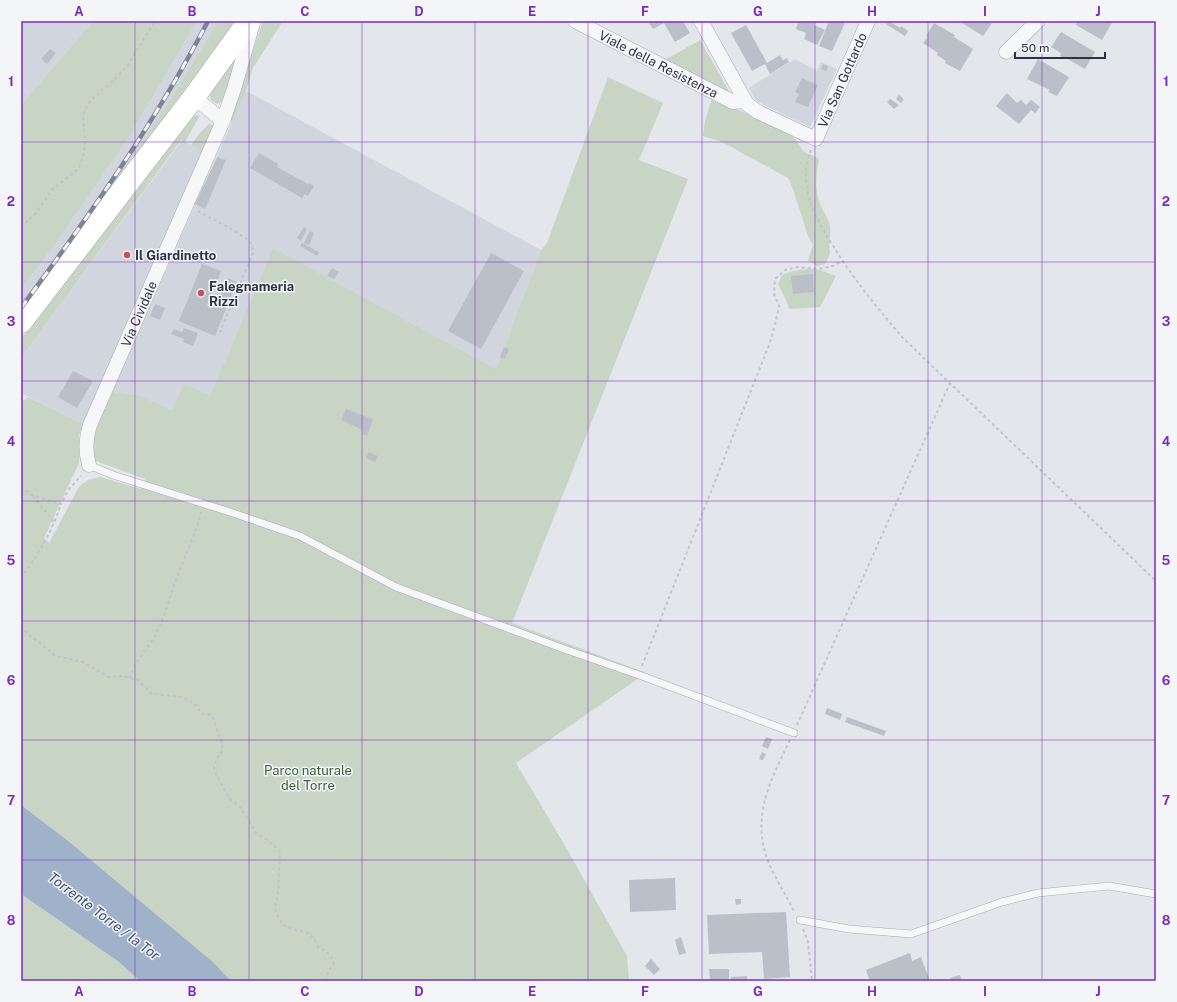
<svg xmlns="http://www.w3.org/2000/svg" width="1177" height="1002" font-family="'Public Sans',sans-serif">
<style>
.built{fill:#d1d5dd}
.green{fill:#c8d5c5}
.water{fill:#a0b1ca}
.building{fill:#bbbfc8}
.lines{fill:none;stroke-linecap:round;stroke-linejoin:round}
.service-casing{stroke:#a8acb5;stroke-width:8}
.minor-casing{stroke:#a8acb5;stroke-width:15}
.primary-casing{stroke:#a3a9b6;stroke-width:23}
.path{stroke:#c1c4ca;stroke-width:2;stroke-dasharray:3 3;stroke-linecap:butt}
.service{stroke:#f6f7f9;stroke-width:7}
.minor{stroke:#f6f7f9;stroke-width:14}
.primary{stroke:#fff;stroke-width:22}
.rail-casing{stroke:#7d8494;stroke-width:4.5}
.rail{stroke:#f3f5f8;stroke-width:3;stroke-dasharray:9;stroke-linecap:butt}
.grid{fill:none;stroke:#7b2cbf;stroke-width:1;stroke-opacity:0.55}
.poi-dot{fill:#cb4d57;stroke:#f3f5f8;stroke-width:1.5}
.labels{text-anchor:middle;stroke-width:3;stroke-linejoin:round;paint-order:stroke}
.street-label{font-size:13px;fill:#2b3243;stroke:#f3f5f8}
.poi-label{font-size:13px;font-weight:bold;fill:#2b3243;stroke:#f3f5f8;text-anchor:start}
.park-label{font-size:13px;fill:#3d5e39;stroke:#f3f5f8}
.water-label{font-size:14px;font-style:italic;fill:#364e76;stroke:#f3f5f8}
.neatline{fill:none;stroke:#7b2cbf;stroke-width:1.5}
.grid-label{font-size:13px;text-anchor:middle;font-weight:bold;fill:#7b2cbf}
</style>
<rect width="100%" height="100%" fill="#e3e6eb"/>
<!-- built -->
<g class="built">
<path d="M21,21H93L21,105Z"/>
<path d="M197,21H218L174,94L106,198L21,313V289L54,246L129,137Z"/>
<path d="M795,59L817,71L821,62L837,69L810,127L756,101L749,88Z"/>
<path d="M246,91L541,250L496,369L273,248L210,396L172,410L138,395L112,392Z"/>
<path d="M182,140L203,152L84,424L21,393V358Z"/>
</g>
<!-- green -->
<g class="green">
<path d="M93,21H197L129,137L54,246L21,289V105Z"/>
<path d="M218,21H241L106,198L174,94Z"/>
<path d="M263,21H283L253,68L246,91L232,123L230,117Z"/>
<path d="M700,40L733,98L663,61Z"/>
<path d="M239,53L223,101L218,104C212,102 210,99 209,93Z"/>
<path d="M608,77L663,103L639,160L688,179L512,623L644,672L642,676L516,763L568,851L627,956L629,981H231L213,962L67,840L21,805V402L28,397L84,424L79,435V463L44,538L49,543L79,487L88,480L100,477L141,489L145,479L96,461L93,457L92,444L97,426L112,392L138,395L172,410L184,384L210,396L273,248L496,369L541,250L547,243Z"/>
<path d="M712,98L786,131L796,140L803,151L819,159C816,174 814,192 821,206C823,212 829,219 830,226C831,235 828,244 830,254L825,264L816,266L808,260L813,245L808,236L793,189L788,178L722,142L703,136L705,121Z"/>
<path d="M197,115L199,116V117L185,142L181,140L21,358V339L187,118Z"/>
<path d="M209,124L213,125L214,126L203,152L191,145L199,134Z"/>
<path d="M807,269L820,270L836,276L820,307L789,309C787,300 782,293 778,284L782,275L793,271Z"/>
<path d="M21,894L119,962L140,981H21Z"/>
</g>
<!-- water -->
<path class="water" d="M21,805L67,840L213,962L231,981H140L119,962L21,894Z"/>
<!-- building -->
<g class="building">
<path d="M652,21H683L690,33L675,42L664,23L653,29L649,23Z"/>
<path d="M793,21H816L814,25L825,30L817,45L804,39L806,33L796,29L798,23Z"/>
<path d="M829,21H839L845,23L832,51L819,46Z"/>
<path d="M889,21L900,28L901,26L908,31L905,36L886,24Z"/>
<path d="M964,21H990L989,23H992L983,36L962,23Z"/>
<path d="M1078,21H1113L1102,40L1076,25Z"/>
<path d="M934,23L955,35L954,37L973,49L960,71L945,63L946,61L937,55L938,53L923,43L928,37L926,36Z"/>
<path d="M746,25L767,63L780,55L783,60L787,58L789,62L770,74L765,64L752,71L731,33Z"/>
<path d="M1061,32L1095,52L1085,69L1066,58L1065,59L1060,56L1061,53L1051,47Z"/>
<path d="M50,49L56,53L47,64L41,59Z"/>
<path d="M1038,59L1069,77L1057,96L1048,92L1050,90L1027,79Z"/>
<path d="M823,64L828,66L826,71L821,69Z"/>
<path d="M802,78L818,85L808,107L795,102L799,94L795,92Z"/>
<path d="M1007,93L1017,103L1021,100L1026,105L1031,100L1040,107L1035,113L1031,110L1019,124L996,106Z"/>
<path d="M899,95L904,99L901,103L896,99Z"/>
<path d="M890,99L899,105L894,109L887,102Z"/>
<path d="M259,153L278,164L277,167L308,184L309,183L314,186L308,196L305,194L302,198L250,168Z"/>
<path d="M217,157L226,160L205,209L195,204Z"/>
<path d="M304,227L307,229L301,241L297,238Z"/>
<path d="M310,231L314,233L309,245L304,243Z"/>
<path d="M302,243L319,252L317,256L300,246Z"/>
<path d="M491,253L524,271L481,349L448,331Z"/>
<path d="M202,264L221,271L207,305L215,308L228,278L237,282L215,336L179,321Z"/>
<path d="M332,268L339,272L334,279L327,276Z"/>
<path d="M813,274L814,292L793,294L791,276Z"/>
<path d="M155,304L165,308L160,320L150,316Z"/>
<path d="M184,328L198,333L193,346L183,342L184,339L171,334L174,329L182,332Z"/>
<path d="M504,347L509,349L505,359L500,357Z"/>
<path d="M73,371L93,381L77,408L58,397Z"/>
<path d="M346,409L373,419L367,436L362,434L363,430L341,420Z"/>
<path d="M369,452L378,456L375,462L366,458Z"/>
<path d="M827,708L842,714L840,720L825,714Z"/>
<path d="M847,717L886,731L884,736L845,722Z"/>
<path d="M766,737L772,739L768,749L762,746Z"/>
<path d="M762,752L766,754L763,760L759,759Z"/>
<path d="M675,878L676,910L630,912L629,880Z"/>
<path d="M735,899H741V904L736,905Z"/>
<path d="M786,912L790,977L764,979L762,952L709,954L707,915Z"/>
<path d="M681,937L686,953L679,955L675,940Z"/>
<path d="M910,953L912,961L921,957L930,981H870L866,970Z"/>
<path d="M651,959L660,969L654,975L645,966Z"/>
<path d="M709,969H729V979L710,981Z"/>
<path d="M960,975L962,981H951L950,978Z"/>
<path d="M747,976V981H732L731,977Z"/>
</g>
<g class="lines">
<!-- service casing -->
<g class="service-casing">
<g id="service">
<path d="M89,465L113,475L230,512L300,536L396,587L567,650L642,676L794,733"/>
<path d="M800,920L849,929L911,934L1002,902L1038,893L1109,886L1156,894"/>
</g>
</g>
<!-- minor casing -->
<g class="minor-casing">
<g id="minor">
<path id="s1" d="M575,21L733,102L744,101"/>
<path id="s2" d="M701,21L747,104L758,112L816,139L868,21"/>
<path d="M1006,52L1038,21"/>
<path d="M194,97L223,121"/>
<path id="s3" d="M89,465C85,450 86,439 90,425L223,121L234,89L253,23"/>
</g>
</g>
<!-- primary casing -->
<g class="primary-casing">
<path id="primary" d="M21,322L194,97L249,21"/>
</g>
<!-- path -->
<g class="path">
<path d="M811,150C808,158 805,168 806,177C807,208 826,235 842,260C861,288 882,314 904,339L1156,581"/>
<path d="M198,211C208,217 246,236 251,243C253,246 253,250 253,253L220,332"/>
<path d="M21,227L36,213L52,190L79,168L84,153L85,142L83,116L86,108L91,100L115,79L127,66L155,21"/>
<path d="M21,487L32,495L61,504L69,489L81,476"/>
<path d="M33,496L54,522"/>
<path d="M21,578C38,555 52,532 61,504"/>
<path d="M21,626L28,634L56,656L83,662L109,677L123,676L138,680L152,694L182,697L194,703L202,714H209L214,719L217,731L222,742L223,750L217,758L214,767L216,774L230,799L241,808L257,834L269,841L280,852L278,894L275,909L279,919L285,926L294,930L306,932L312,936L319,948C327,951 330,954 334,962L326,976L325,981"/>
<path d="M642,666L769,345L775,325L779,306L774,294L775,279L785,270L797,267L818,269L833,266L842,261"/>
<path d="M129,678L136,663L143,654L155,636L164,615L178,574L188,550L198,524L201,512"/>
<path d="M797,725L950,383"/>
<path d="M790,740C768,785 748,823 773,872C780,886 788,899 795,913"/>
<path d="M803,929L808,942L812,981"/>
</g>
<!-- service -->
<use href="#service" class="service"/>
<!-- minor -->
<use href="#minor" class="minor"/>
<!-- primary -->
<use href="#primary" class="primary"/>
<!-- rail casing -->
<g class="rail-casing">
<path id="rail" d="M21,308C89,216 155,123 208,21"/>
</g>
<!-- rail -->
<use href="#rail" class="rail"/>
</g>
<!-- grid -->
<path class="grid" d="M135,21V981M249,21V981M362,21V981M475,21V981M588,21V981M702,21V981M815,21V981M928,21V981M1042,21V981M21,142H1156M21,262H1156M21,381H1156M21,501H1156M21,621H1156M21,740H1156M21,860H1156"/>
<!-- markers -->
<g class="poi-dot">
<circle cx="127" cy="255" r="4"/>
<circle cx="201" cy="293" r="4"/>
</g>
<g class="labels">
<!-- street labels -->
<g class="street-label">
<text dy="5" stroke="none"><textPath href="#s1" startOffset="94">Viale della Resistenza</textPath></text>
<text dy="5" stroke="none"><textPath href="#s2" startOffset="237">Via San Gottardo</textPath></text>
<text dy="5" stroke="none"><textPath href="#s3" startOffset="162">Via Cividale</textPath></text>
</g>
<!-- poi labels -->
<g class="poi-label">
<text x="135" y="260">Il Giardinetto</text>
<text x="209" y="291">Falegnameria<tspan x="209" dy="15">Rizzi</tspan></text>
</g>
<!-- park labels -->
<g class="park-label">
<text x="308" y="775">Parco naturale<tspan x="308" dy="15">del Torre</tspan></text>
</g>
<!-- water labels -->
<g class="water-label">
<text transform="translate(104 916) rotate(37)" y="5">Torrente Torre / la Tor</text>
</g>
</g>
<!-- border -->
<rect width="1177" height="1002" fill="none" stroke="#f3f5f8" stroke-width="44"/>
<!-- scale -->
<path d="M1015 52v6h90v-6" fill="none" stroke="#2b3243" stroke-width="2"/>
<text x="1021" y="52" font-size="12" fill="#2b3243" stroke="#f3f5f8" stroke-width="3" paint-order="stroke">50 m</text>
<rect x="22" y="22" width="1133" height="958" class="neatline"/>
<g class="grid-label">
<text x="79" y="16">A</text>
<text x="192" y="16">B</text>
<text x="305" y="16">C</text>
<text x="419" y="16">D</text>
<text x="532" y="16">E</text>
<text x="645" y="16">F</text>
<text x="758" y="16">G</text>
<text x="872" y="16">H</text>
<text x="985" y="16">I</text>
<text x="1098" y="16">J</text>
<text x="11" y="86">1</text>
<text x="1166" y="86">1</text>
<text x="11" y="206">2</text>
<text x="1166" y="206">2</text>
<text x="11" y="326">3</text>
<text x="1166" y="326">3</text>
<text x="11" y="446">4</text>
<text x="1166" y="446">4</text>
<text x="11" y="565">5</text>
<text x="1166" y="565">5</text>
<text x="11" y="685">6</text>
<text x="1166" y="685">6</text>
<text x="11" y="805">7</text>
<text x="1166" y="805">7</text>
<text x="11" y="925">8</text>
<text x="1166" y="925">8</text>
<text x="79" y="996">A</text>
<text x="192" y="996">B</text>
<text x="305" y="996">C</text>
<text x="419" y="996">D</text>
<text x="532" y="996">E</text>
<text x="645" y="996">F</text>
<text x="758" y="996">G</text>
<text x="872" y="996">H</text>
<text x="985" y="996">I</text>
<text x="1098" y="996">J</text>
</g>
</svg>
